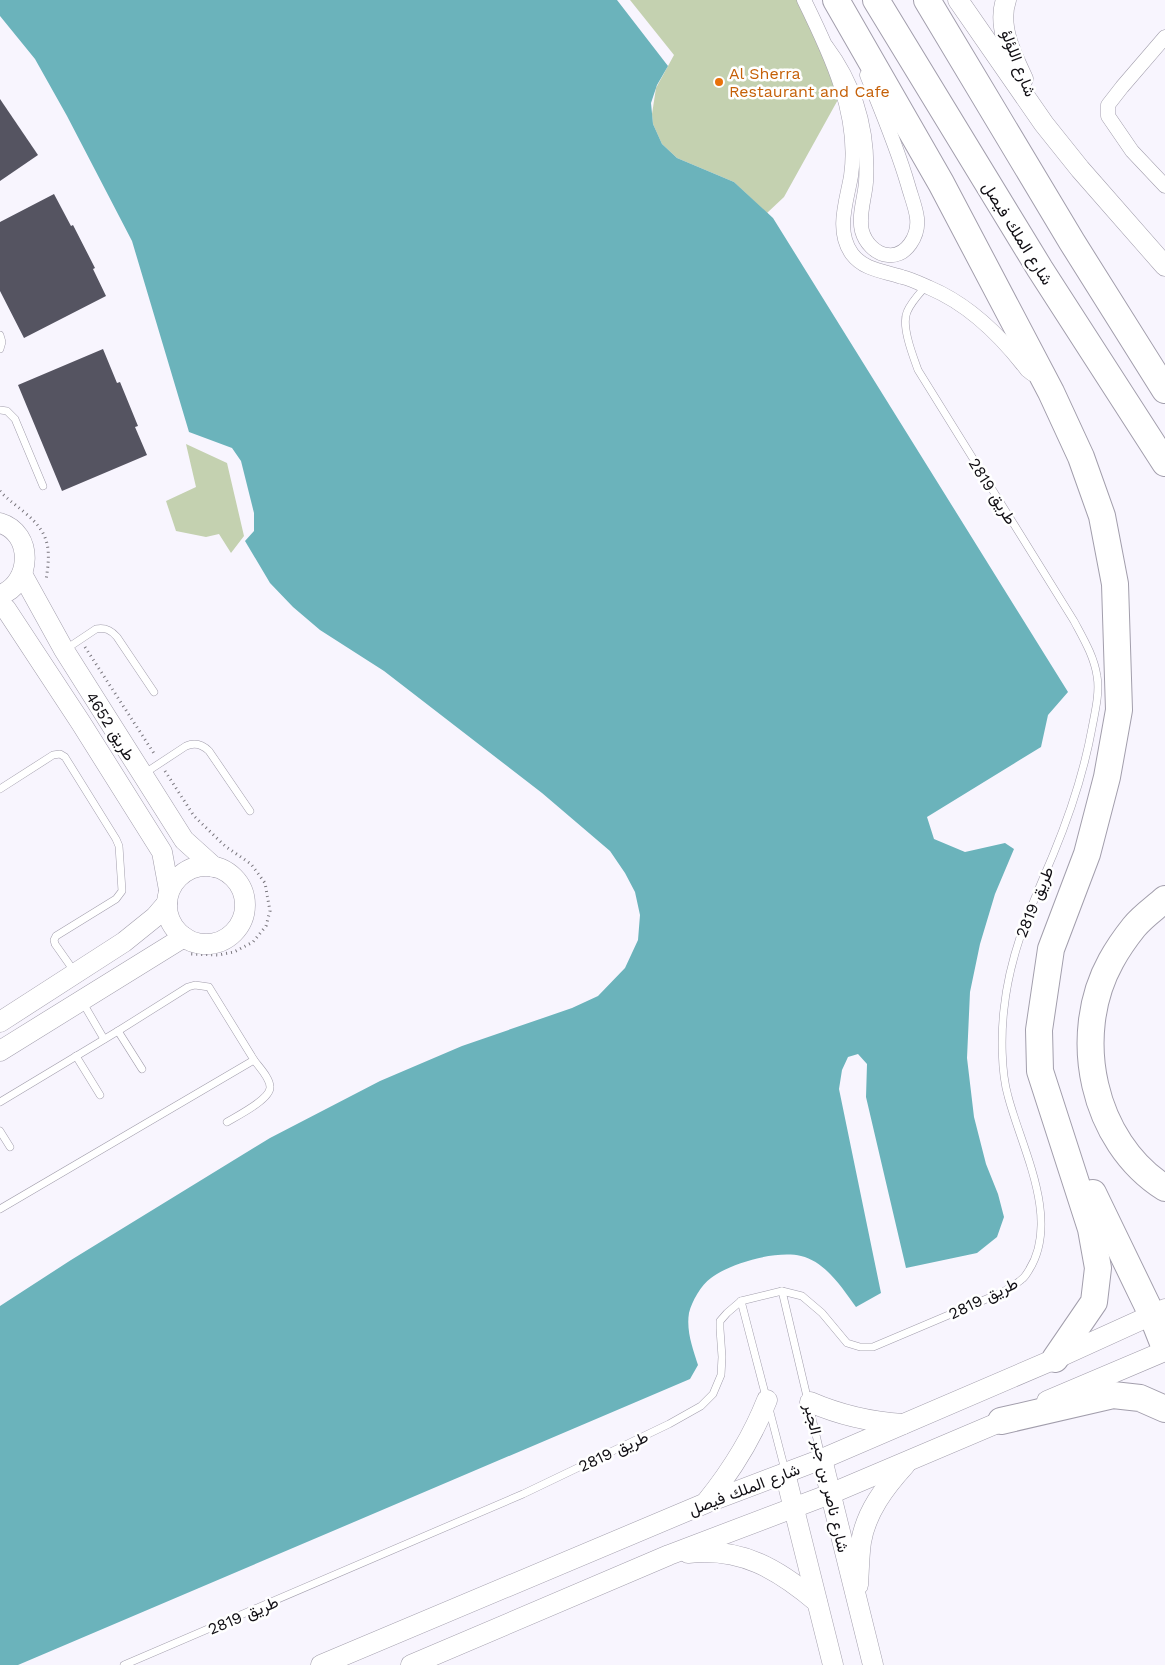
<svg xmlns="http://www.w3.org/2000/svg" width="1165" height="1665" font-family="'Work Sans',Vazirmatn,sans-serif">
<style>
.green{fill:#c4d1b0}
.water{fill:#6bb3bb}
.building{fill:#555461}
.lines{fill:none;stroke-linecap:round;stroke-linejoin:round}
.lane-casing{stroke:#a29eac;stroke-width:8}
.street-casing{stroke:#a29eac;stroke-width:15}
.secondary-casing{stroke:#a29eac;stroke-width:21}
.highway-casing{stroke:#a29eac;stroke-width:28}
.path{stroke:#79767d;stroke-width:3;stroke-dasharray:1 4;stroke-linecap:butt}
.lane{stroke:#fff;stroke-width:7}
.street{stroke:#fff;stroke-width:14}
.secondary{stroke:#fff;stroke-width:20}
.highway{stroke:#fff;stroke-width:26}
.food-dot{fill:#e8710a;stroke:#fff;stroke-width:2}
.labels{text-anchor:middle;stroke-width:5;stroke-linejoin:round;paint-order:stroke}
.street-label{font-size:16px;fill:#100e13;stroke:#fff}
.food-label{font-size:16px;fill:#c56008;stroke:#fff;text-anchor:start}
</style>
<rect width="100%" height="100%" fill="#f8f5fe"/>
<!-- green -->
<g class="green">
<path d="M630,0H804L845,87L784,197L767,213L734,182L677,158L662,144L653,124L652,114L656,88L674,55Z"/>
<path d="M186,444L227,463L244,536L231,553L219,534L206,537L176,531L166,501L196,487Z"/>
</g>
<!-- water -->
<path class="water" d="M0,0H617L668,66L657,85L651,103L653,124L662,144L677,158L734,182L773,218L1068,692L1048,715L1041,747L927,817L934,839L965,852L1005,843L1014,849L995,894L980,944L970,992L967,1058L974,1117L986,1164L998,1194L1004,1217L997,1237L977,1253L906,1268L866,1097L867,1064L858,1054L848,1057L842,1070L839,1089L881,1293L856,1307C842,1288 826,1262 801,1256C777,1250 730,1263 711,1278C701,1285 692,1301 689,1313C686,1331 693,1349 698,1365L690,1379L18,1665H0V1306L71,1260L270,1138L380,1081L462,1046L572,1008L598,996L625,968L638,940L640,915L635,892L625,873L610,851L542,793L384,671L320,630L293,607L270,583L245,541L254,531V513L241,461L232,448L189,432L132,241L67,116L35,59L0,16Z"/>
<!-- building -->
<g class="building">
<path d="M0,99L38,155L0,181Z"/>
<path d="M54,194L71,226L73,225L95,268L93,269L106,296L24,338L0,291V222Z"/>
<path d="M103,349L117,383L120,382L138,426L135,427L147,455L62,491L18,385Z"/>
</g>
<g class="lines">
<!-- lane casing -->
<g class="lane-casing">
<g id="lane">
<path d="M0,335L2,342L0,349"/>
<path d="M0,410L7,411L15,419L43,486"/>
<path d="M66,649L96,629C105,627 111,630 117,637L154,692"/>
<path d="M145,773L186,746C195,742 202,744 209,751L250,811"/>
<path d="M0,789L53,755L60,754L65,757L116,839L119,846L122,891L116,899L56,936L54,940L55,944L74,971"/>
<path d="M83,1003L104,1039"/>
<path d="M118,1031L142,1069"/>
<path d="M76,1056L100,1095"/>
<path d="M0,1102L118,1031L188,987L195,985L209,987L254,1060L0,1209"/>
<path d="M227,1122C237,1116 271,1099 270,1087C270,1078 259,1067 254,1060"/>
<path d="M0,1131L10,1147"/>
<path d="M782,1291L821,1456"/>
<path d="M741,1301L785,1470"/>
<path d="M124,1665L523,1494L669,1424L701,1406L713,1394L721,1375L722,1357L720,1329V1321L727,1313L741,1301L782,1291L802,1296L822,1313L847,1343L860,1347H873L1003,1292C1009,1288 1017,1284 1022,1279C1025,1277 1027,1273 1029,1270C1061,1219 1021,1147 1008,1096C1001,1072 1001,1034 1004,1009C1010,952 1031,907 1053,855C1070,814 1084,772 1092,728C1095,712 1100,692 1097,676C1094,656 1083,638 1074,621L918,370C913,356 901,326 907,312C911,302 919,294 926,286"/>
</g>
</g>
<!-- street casing -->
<g class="street-casing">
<g id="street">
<path d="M804,0C830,53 860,115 851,176C847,200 835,231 852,254C864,270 884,271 902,277C911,279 921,284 930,288C970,305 1001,336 1027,370L1032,374"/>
<path d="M1165,37L1122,87L1108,105V116L1132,151L1165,186"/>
<path d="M826,46C856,86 869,132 866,182C865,197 858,216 862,231C865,242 875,254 888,255C907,257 919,235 917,218C916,208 911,196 908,185C897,147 882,112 867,75"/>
</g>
</g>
<!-- secondary casing -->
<g class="secondary-casing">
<g id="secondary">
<path d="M958,0L1044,124L1080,169L1165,266"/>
<path d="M1006,0C997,26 1012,56 1023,79"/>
<path d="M0,523C34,533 32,584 0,595"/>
<path d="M22,574L64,650L184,840L214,867"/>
<path d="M0,606L6,609L81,723L162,852L169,890"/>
<circle cx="206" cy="905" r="39"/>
<path d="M0,1022L124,942L155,917L167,903"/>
<path d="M0,1051L184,937"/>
<path d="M1047,1401L1165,1351"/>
<path d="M810,1402C840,1415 870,1422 903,1424"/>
<path d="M822,1459L873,1665"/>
<path d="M785,1473L833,1665"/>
<path d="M707,1501C732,1470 752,1438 767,1400"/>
<path d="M688,1553C741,1547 778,1569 817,1602"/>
<path d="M858,1585C859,1571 859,1556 861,1542C866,1512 885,1487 905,1465"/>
<path d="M321,1665L706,1503L822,1459L1055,1359L1165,1309"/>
<path d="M411,1665L669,1555L830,1494L1014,1416"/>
</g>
</g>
<!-- highway casing -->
<g class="highway-casing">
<g id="highway">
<path d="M836,0L941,183L1051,392L1081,457L1102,516L1115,584L1119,710L1107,777L1087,854L1051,949L1039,1030L1040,1071L1091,1229L1098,1268L1094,1302L1055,1359"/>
<path d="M876,0L1040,269L1165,463"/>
<path d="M927,0L1072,242L1165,390"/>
<path d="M1165,899C1155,908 1143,916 1134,927C1126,937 1117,950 1111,961C1070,1035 1092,1142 1165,1188"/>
<path d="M1093,1193L1152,1315L1165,1348"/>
<path d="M1001,1421L1113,1395L1140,1398L1165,1409"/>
</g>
</g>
<!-- path -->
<g class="path">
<path d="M0,491C7,499 16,505 24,512C50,533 51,549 46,580"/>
<path d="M85,647L155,755"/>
<path d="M165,771L194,816L225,846L251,864L265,883L270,911L266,926L253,942L234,952L218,955L191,954"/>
</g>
<!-- lane -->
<use href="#lane" class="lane"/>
<!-- street -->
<use href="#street" class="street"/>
<!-- secondary -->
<use href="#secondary" class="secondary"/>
<!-- highway -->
<use href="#highway" class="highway"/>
</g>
<!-- markers -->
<circle class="food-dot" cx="719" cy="82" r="5"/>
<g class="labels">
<!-- street labels -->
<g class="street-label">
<text transform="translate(1019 63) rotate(69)" y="6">شارع اللؤلؤ</text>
<text transform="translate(1018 233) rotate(58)" y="6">شارع الملك فيصل</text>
<text transform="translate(993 491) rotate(58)" y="6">طريق 2819</text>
<text transform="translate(111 726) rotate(58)" y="6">طريق 4652</text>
<text transform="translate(1034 902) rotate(-68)" y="6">طريق 2819</text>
<text transform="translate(983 1298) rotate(-26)" y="6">طريق 2819</text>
<text transform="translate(613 1451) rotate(-25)" y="6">طريق 2819</text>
<text transform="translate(827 1478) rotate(77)" y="6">شارع ناصر بن جبر الجبر</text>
<text transform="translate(744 1489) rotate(-21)" y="6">شارع الملك فيصل</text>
<text transform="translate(243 1615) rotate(-23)" y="6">طريق 2819</text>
</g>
<!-- food labels -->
<g class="food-label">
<text x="729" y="79">Al Sherra<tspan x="729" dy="18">Restaurant and Cafe</tspan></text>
</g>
</g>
</svg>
